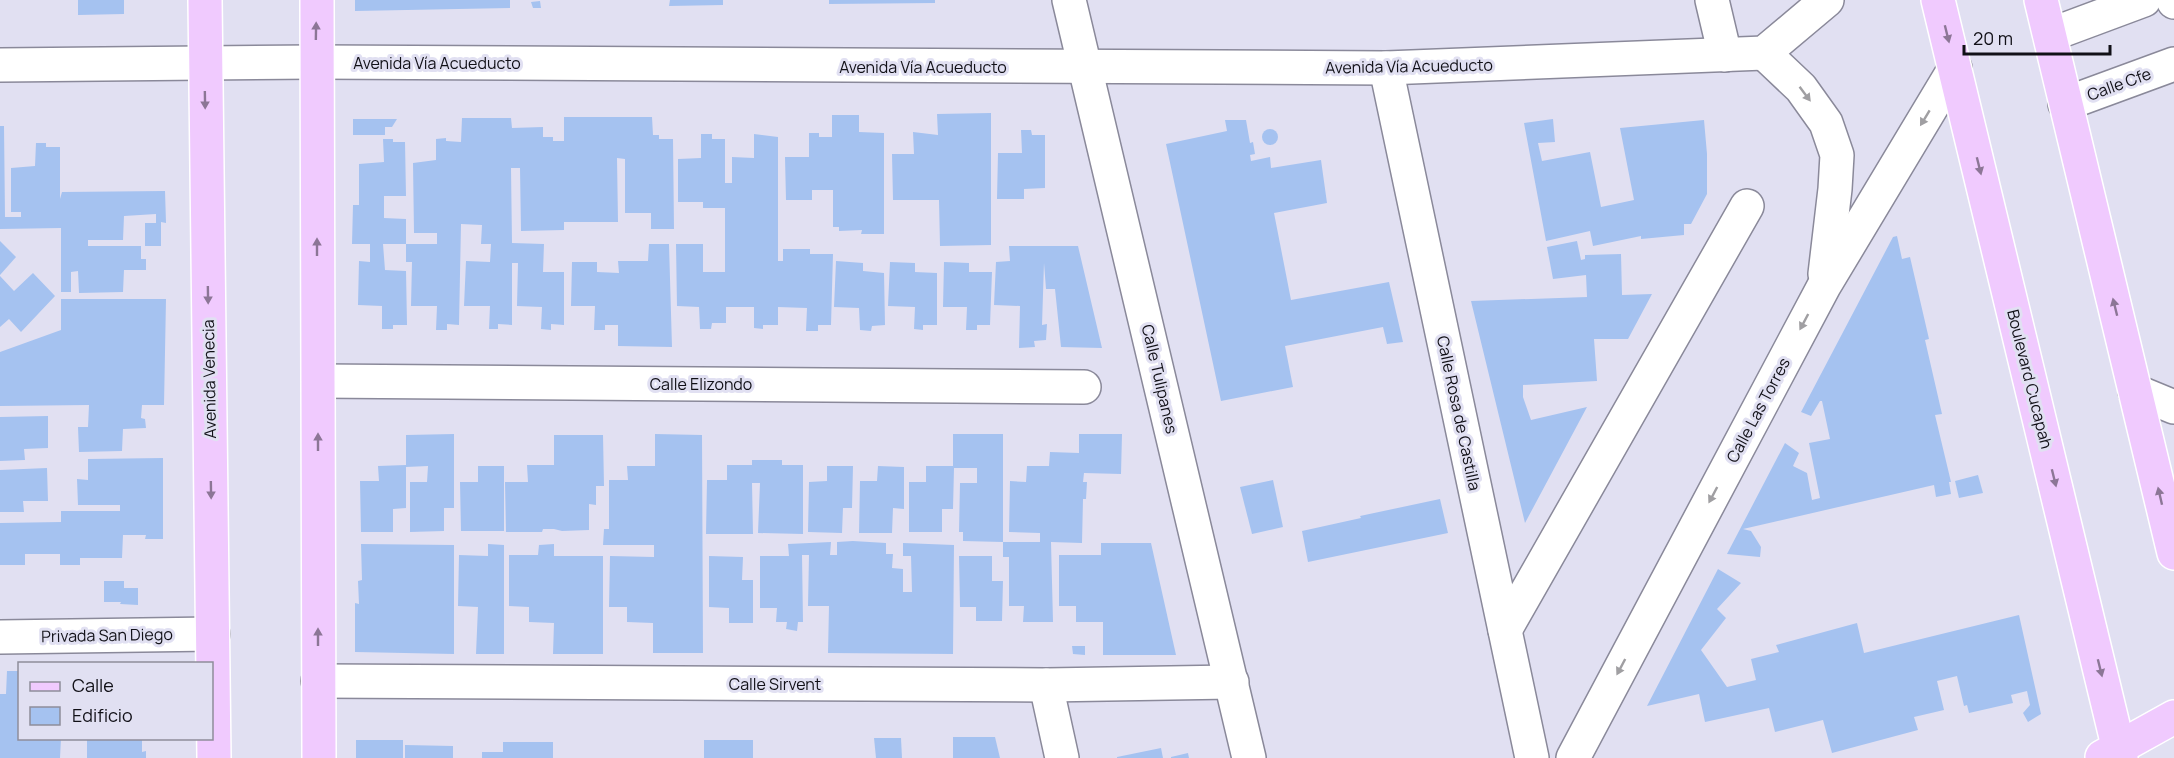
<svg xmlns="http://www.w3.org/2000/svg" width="2174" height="758" font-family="Manrope,sans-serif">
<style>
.building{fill:#a5c2f0}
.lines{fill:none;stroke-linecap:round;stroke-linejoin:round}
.minor-casing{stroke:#8a899a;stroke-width:36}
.major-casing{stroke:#fff;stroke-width:36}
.minor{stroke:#fff;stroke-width:33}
.major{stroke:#f0cafe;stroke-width:33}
.oneway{fill:#8c7696}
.oneway2{fill:#a09fa2}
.labels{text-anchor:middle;stroke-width:6;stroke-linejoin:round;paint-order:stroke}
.street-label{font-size:16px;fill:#111017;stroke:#e1e0f2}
</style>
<rect width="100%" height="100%" fill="#e1e0f2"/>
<!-- building -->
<g class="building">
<path d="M78,0H124V14L78,15Z"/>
<path d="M355,0H510V8L355,11Z"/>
<path d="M670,0H723V5L669,6Z"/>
<path d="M829,0H935V3L829,4Z"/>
<path d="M540,1L541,8H533L531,2Z"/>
<path d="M991,113V245L940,246L939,200H893L892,154H914L913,132L938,135L937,114Z"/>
<path d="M832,115H859V132L884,133V234H861L862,230L839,231V227H833V190H812V200H786L785,157H809V133H819V137H832Z"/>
<path d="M564,117H652L653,135H659V139H673L674,229H651V213H625V159L617,158L618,222H564V230L521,231L520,168H511L512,243L544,244L543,272H564V325L551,324V330L541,329L542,307L517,306L518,263H512V325L498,324V329H489L490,306H464L466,261L490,262L491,244H481L482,225L461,224L459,325L447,324V330H436L437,306H411L412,262H406V244H437V233H414L413,163L436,160V139L446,138V141L461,142L462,118H511L512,128L543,127V137H553V141H564Z"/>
<path d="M353,119H397L392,127H385V135H353Z"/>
<path d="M1553,119L1555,142L1538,143L1542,161L1590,152L1601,207L1634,200L1620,128L1704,120L1707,154V194L1691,224H1684V235L1641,239V236L1593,246L1590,231L1546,241L1524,123Z"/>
<path d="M1225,120H1246L1250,143L1253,142L1255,154L1250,155L1251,161L1270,157L1271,168L1321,160L1327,203L1274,213L1291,300L1389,282L1403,342L1387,344L1383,327L1285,346L1293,387L1221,401L1166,144L1227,131Z"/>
<path d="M0,126H4L5,217H21V212H11V168L35,166L36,143H46V147H60V199L62,192L165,191L166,223L161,222V246H145V223H156V214L124,216L123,240H88V246H141V259H146V270H124L123,292L79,293L78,271L71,272V292H61V228L0,229Z"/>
<circle cx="1270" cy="137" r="8"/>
<path d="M1021,130H1031L1032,135H1045V188L1024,189V199H997L998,153H1022Z"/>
<path d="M701,134H712V139H725V183H732V157L754,158V134L778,137V261H783V249H810V254H833L831,325H818V331H806L807,308L778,307V325H763V329L754,328V307H726V323H712L711,329H700L699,307L677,306L676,244H703V272H725V208H703V202H678V159L701,158Z"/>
<path d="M383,139H393V142H405L406,196H384V218L406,219V244H383L385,270L406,271L407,325H393V329H382V306L358,305L359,261L370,262V244H352L353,205H359V164L384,162Z"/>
<path d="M1897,236L1902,259L1910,257L1929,339L1925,340L1942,414L1935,415L1951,482H1949L1951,494L1936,497L1934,485L1743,529L1751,531L1761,547L1760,557L1727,554L1785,443L1799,453L1793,466L1807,473L1812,500L1820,498L1809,443L1830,439L1822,401H1820L1811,416L1801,412L1893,237Z"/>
<path d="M0,241L16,257L0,275Z"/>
<path d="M1577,241L1581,260L1585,259V255L1621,254L1622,295L1652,294L1628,339H1594L1597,381L1523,385V397L1531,420L1587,407L1525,523L1471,301L1587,297L1586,275L1553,279L1547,247Z"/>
<path d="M649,244H669L672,347L618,346V325H605V330H594L595,306H571L572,262H597V272L619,273L618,261H648Z"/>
<path d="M1009,246H1078L1102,348L1061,347L1055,289H1046L1044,263L1042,325L1047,324L1046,340L1034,341L1035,347L1019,348L1020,306L994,305L996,262L1010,261Z"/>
<path d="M836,261L863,263V271L884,273L885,325L872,326L871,331L860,330L859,308L834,307Z"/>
<path d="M890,262L915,263V272L937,273V325H923V330L914,329L915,307L888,306Z"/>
<path d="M944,262L969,263V272H992L990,325H977V330H966L967,307H943Z"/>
<path d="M33,273L55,296L21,332L9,319L0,327V276L14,291Z"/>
<path d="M61,299H166L164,405H142L141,418L145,419L146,428L123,429L122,451L79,452L78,427H88L89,405L0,406V352L61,330Z"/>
<path d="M48,416V448L24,449L25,460L0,461V417Z"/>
<path d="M454,434V508H444V531L410,532V482H427L428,466L406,467V508L393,509V532H361L360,481H379L378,466L406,465V435Z"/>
<path d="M655,434L702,435L703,653H653V623L627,622V607H609L610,556L654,557V545H603L604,529H609V480H628L627,466H655Z"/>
<path d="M953,434H1003V542H1040V533L1009,532L1010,481L1026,482L1027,466H1049L1050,452L1079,453V434H1122L1121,474L1084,473L1083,482H1087L1086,499H1083L1082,543L1051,542L1053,622H1023L1024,606H1009V557H1003V542L963,541V532H959L960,483H977V468H954L953,509H942V532H909V482H926V466H953Z"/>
<path d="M554,435H603L604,486H596V505L589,504V530L562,531L554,529H543L542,532H506L505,482H528L527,465H554Z"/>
<path d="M163,458V539H145L146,535H123L122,558H80V565H60V554H25V565H0V523L61,522V511H120V505H78L77,479L88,480V459Z"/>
<path d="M752,460H782V465H803V534L758,533L760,483H752L753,534H706L707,480H727V465H752Z"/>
<path d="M478,466H504V531H461L460,482H478Z"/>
<path d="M827,466H853L852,508H843L842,533L808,532L809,482L827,481Z"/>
<path d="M878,466L904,467V509L893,508L892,533H859L860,481H877Z"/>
<path d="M47,468L48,501H23L24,512H0V470Z"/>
<path d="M1978,475L1983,493L1959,498L1955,481Z"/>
<path d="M1273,480L1283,527L1252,534L1240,487Z"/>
<path d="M1440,499L1448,533L1308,562L1302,531L1361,518L1360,516Z"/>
<path d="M853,541L886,543V554H893L892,568L903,569V592H912L911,556H903V543L954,545L953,654L828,653L829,606H808L809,555H802L803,622H798L797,631L786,629L787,622H776L777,608H760V556H789L788,544L831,542L830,555H837V542Z"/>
<path d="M1101,543H1151L1176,655H1103V622H1076V606H1059V555H1101Z"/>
<path d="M361,544L454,545V654L355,652V603L359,604L358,581L362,580Z"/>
<path d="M488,544L504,545V654H476L478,607L458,606L459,555L488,556Z"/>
<path d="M554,544V556H603V654H553L554,623L529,622V607L509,606V555H538L539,545Z"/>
<path d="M709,556L743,557L742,580H753V623H729V608L709,607Z"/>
<path d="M959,556H992V581H1003L1002,621H976V607H960Z"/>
<path d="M1718,569L1741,583L1717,609L1726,618L1701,650L1727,687L1756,680L1751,659L1779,652L1776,645L1857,623L1864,653L2019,615L2041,714L2028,722L2023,713L2030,705L2027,691L2011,695L2013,703L1969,713L1967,705L1964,706L1957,676L1937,681L1944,710L1914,717L1918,730L1832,753L1823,720L1775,732L1769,708L1705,722L1699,694L1647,706Z"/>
<path d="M104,581H124V588H138V605L120,604L121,602H104Z"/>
<path d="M1072,646H1085V655L1073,654Z"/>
<path d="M7,671H20V738H61L60,758H0V694H6Z"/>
<path d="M953,737H995L1000,758H953Z"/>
<path d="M874,738H901L902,758H876Z"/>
<path d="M87,739L142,740V752L146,751V758H87Z"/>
<rect x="356" y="740" width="47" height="18"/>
<rect x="704" y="740" width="49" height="18"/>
<path d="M503,742H553V758H482V752H503Z"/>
<path d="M405,745L453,746V758H405Z"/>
<path d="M1161,748L1163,758H1117V757Z"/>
<path d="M1188,753L1189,758H1171V757Z"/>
</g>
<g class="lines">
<!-- minor casing -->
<g class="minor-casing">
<g id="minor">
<path d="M1069,0L1249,758"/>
<path d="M1712,0L1725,55"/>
<path d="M2173,0L2174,2"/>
<path d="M2050,35L2144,0"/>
<path d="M1764,53L1801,88L1826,123L1837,155L1835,189L1825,274"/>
<path d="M0,65L315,62L1386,68L1764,53L1827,0"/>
<path d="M1386,68L1532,758"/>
<path d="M2065,104L2174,64"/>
<path d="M318,381L1084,387"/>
<path d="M2135,391L2174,407"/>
<path d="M1505,630L1747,206"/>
<path d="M0,637L213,634"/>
<path d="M318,681L1046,685L1232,682"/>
<path d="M1046,685L1062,758"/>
<path d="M1573,758L1824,286L1955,68"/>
</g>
</g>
<!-- major casing -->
<g class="major-casing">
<g id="major">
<path d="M205,0L214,758"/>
<path d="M317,0L319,758"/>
<path d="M1938,0L2121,758"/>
<path d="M2041,0L2174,553"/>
<path d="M2102,757L2174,717"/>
</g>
</g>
<!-- minor -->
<use href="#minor" class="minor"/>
<!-- major -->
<use href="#major" class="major"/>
</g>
<!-- one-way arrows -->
<defs><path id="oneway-solid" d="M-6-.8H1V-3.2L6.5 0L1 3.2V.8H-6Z" transform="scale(1.5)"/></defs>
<g class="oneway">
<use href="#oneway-solid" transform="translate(316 31) rotate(-89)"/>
<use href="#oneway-solid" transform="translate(1947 34) rotate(76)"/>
<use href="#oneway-solid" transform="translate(205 100) rotate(89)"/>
<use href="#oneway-solid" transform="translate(1979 166) rotate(76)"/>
<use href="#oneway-solid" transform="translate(317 247) rotate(-90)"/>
<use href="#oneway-solid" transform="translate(208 295) rotate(89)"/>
<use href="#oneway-solid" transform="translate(2115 307) rotate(-104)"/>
<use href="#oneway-solid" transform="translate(318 442) rotate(-90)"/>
<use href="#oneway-solid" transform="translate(2054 478) rotate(76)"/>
<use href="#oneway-solid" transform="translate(211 490) rotate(89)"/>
<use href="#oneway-solid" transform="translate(2160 496) rotate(-103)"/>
<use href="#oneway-solid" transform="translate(318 637) rotate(-90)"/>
<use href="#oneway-solid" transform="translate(2100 668) rotate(76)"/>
</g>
<g class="oneway2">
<use href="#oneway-solid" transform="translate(1805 94) rotate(53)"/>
<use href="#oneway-solid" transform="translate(1925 118) rotate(121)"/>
<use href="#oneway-solid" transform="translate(1804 322) rotate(118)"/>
<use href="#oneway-solid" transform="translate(1713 495) rotate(118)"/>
<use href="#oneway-solid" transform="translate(1621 667) rotate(118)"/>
</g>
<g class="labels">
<!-- street labels -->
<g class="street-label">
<text x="437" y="69">Avenida Vía Acueducto</text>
<text transform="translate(1409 66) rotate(-1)" y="6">Avenida Vía Acueducto</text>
<text x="923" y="73">Avenida Vía Acueducto</text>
<text transform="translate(2119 84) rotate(-20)" y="6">Calle Cfe</text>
<text transform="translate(209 379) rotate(-91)" y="6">Avenida Venecia</text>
<text transform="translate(1160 379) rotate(77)" y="6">Calle Tulipanes</text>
<text transform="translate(2030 379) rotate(76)" y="6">Boulevard Cucapah</text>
<text x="701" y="390">Calle Elizondo</text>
<text transform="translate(1758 410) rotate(-62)" y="6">Calle Las Torres</text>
<text transform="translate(1459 413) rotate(78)" y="6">Calle Rosa de Castilla</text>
<text transform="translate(107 635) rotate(-1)" y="6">Privada San Diego</text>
<text x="775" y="690">Calle Sirvent</text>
</g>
</g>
<!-- legend -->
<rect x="18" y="662" width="195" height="78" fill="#e1e0f2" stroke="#8e8d9a" stroke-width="1.5"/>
<rect x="30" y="682" width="30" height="9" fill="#f0cafe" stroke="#8e8d9a" stroke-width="1.5"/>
<text x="72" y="692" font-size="18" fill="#111017">Calle</text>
<rect x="30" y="707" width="30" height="18" fill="#a5c2f0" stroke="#8e8d9a" stroke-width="1.5"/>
<text x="72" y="722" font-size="18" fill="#111017">Edificio</text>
<!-- scale -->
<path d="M1964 45v9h146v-9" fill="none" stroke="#111017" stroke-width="3"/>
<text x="1973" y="45" font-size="18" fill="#111017" stroke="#e1e0f2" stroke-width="4.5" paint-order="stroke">20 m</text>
</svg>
